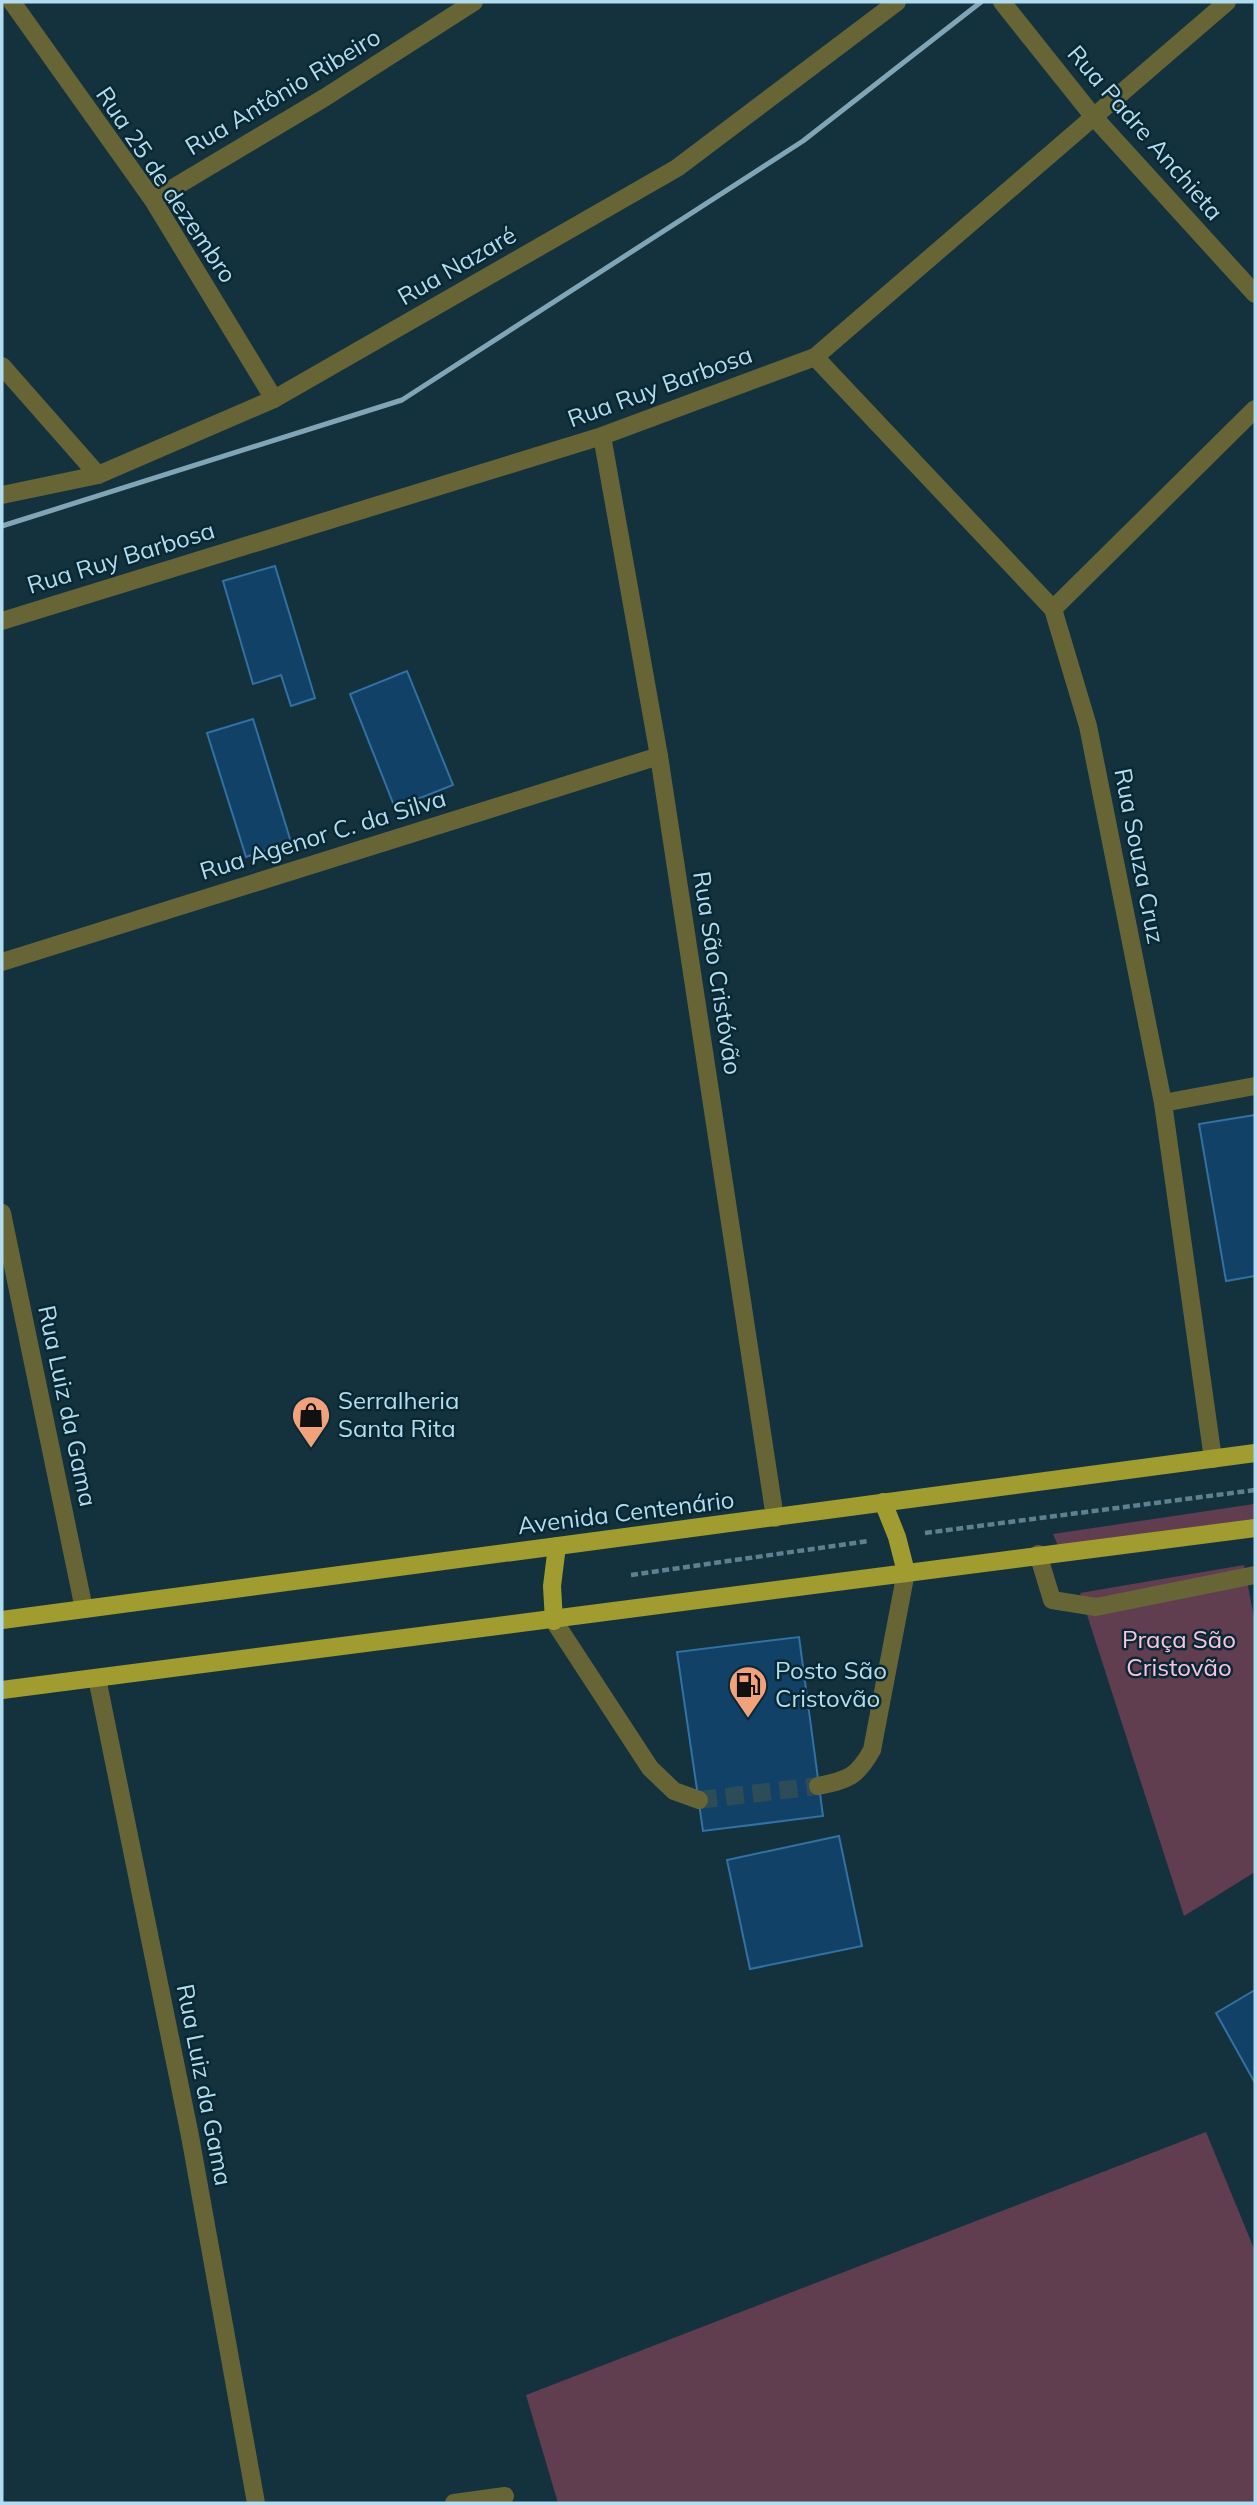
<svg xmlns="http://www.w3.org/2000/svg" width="1257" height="2505" font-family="Mulish,sans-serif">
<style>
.green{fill:#613d50}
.building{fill:#114167;stroke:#3370a3;stroke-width:2}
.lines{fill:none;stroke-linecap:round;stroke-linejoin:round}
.minor-tunnel{stroke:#2c4c58;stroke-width:18;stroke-dasharray:18 9;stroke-linecap:butt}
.path{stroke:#5d8190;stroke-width:4.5;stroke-dasharray:7 3.5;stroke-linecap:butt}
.minor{stroke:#676536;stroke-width:18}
.major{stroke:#a19c2f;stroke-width:18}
.rail{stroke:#7fa5b6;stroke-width:5}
.labels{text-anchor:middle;stroke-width:5;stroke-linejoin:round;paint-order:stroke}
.street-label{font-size:24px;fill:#b2dcef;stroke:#092833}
.poi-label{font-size:24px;fill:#b2dcef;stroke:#092833;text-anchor:start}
.park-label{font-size:24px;fill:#fac3df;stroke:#092833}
</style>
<rect width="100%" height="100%" fill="#14323d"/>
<!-- green -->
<g class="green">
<path d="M1254,1504L1255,1527L1062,1555L1053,1534Z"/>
<path d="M1244,1565L1255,1623V1872L1184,1916L1080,1593Z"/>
<path d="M1206,2132L1255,2251V2503H558L526,2395Z"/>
</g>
<!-- building -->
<g class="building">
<path d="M275,566L315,698L291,706L281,675L253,684L223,581Z"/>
<path d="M407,671L453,785L395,808L350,694Z"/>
<path d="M253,719L291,842L246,857L207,733Z"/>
<path d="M1255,1115V1276L1226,1281L1199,1124Z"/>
<path d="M799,1637L823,1816L703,1831L677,1652Z"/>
<path d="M839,1836L862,1946L750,1969L727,1860Z"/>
<path d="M1255,1990V2083L1216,2013Z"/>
</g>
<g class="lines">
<!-- minor-tunnel -->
<path class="minor-tunnel" d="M699,1800L818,1786"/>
<!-- path -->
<g class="path">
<path d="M925,1533L1255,1490"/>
<path d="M631,1575L868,1541"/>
</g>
<!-- minor -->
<g class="minor">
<path d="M12,2L153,200L274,399"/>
<path d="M1002,2L1093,116L1255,294"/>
<path d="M153,200L324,98L474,2"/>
<path d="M815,357L1053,609L1088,726L1163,1103L1213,1459"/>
<path d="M2,366L98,475"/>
<path d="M602,436L659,756L775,1518"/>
<path d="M2,495L98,475L274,399L677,168L897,2"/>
<path d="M1053,609L1255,409"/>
<path d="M2,621L602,436L815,357L1227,2"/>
<path d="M2,962L659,756"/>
<path d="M1163,1103L1255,1086"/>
<path d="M2,1213L84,1609"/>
<path d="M1038,1554L1052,1600L1096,1607L1255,1575"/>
<path d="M554,1621L650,1768L674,1791L699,1800"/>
<path d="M97,1678L190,2136L256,2503"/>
<path d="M818,1786C848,1780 857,1777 872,1750L906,1572"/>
<path d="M454,2503L505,2496"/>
</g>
<!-- major -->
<g class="major">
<path d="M883,1502L897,1537L906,1572"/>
<path d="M2,1620L1255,1453"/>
<path d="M554,1621L552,1586L557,1546"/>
<path d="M2,1690L1255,1528"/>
</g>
<!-- rail -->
<path class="rail" d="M2,526L402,400L803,141L981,2"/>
</g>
<!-- icons -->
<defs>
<g id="shop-pin" transform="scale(2.0125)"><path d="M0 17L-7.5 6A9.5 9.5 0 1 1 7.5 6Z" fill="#f1a27b" stroke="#092833"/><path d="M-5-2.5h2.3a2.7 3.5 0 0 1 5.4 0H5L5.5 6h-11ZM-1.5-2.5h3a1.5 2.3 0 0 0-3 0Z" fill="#111"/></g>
<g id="fuel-pin" transform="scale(2.0125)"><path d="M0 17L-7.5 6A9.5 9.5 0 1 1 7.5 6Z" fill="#f1a27b" stroke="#092833"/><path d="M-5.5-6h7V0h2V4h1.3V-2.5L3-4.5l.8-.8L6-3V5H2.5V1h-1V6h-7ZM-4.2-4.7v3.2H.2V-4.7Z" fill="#111"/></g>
</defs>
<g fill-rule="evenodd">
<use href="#shop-pin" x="311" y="1415"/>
<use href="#fuel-pin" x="748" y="1685"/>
</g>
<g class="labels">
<!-- street labels -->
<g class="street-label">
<text transform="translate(283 92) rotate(-31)" y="8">Rua Antônio Ribeiro</text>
<text transform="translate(1145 133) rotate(49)" y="8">Rua Padre Anchieta</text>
<text transform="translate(166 185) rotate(56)" y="8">Rua 25 de dezembro</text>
<text transform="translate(457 266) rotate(-30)" y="8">Rua Nazaré</text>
<text transform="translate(660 387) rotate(-20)" y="8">Rua Ruy Barbosa</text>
<text transform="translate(121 558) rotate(-17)" y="8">Rua Ruy Barbosa</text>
<text transform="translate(323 835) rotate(-17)" y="8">Rua Agenor C. da Silva</text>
<text transform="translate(1139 856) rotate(79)" y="8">Rua Souza Cruz</text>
<text transform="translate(717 973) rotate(81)" y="8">Rua São Cristóvão</text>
<text transform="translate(67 1406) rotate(78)" y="8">Rua Luiz da Gama</text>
<text transform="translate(626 1513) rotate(-7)" y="8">Avenida Centenário</text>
<text transform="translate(204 2085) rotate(79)" y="8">Rua Luiz da Gama</text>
</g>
<!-- poi labels -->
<g class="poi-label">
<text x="338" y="1409">Serralheria<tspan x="338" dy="28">Santa Rita</tspan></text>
<text x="775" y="1679">Posto São<tspan x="775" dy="28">Cristovão</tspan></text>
</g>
<!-- park labels -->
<g class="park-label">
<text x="1179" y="1648">Praça São<tspan x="1179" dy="28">Cristovão</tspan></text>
</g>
</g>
<!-- border -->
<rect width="1257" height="2505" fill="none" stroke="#b2dcef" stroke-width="7"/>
</svg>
